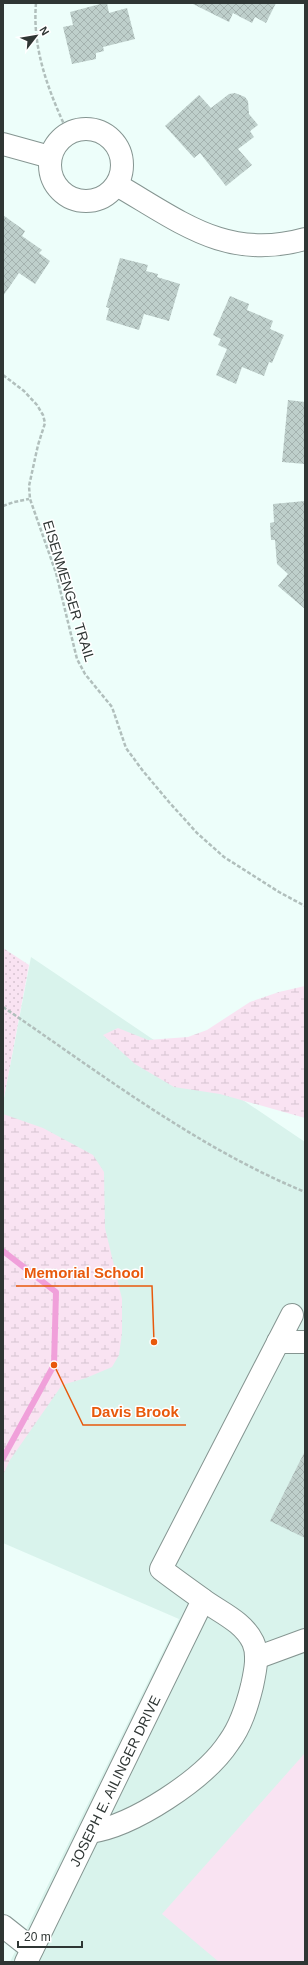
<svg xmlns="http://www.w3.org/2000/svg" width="308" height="1965" font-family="Arial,sans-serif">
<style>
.built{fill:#d9f3ec}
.wetland{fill:url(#wetland-marsh)}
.park{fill:url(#park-dots)}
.garden{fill:#f9e3f2}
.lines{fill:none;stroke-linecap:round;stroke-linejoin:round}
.stream{stroke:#f0a0da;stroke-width:6}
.building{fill:url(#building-cross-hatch)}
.minor-casing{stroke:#859591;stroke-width:24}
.path{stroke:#b1bfbc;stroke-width:2.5;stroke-dasharray:4 2;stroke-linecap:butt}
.minor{stroke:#fff;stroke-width:22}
.labels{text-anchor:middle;stroke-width:3;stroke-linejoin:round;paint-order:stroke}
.street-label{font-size:14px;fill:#2f3634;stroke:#fff}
.leader{fill:none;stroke:#e8590c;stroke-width:1.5}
.callout-dot{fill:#e8590c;stroke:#fff;stroke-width:1.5}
.callout-label{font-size:15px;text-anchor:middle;font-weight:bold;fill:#e8590c;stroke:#fff;stroke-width:3;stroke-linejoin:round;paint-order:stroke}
</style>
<defs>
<pattern id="wetland-marsh" width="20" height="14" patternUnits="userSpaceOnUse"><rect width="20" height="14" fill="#f9e3f2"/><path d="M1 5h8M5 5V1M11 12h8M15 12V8" fill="none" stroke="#d6c3d0"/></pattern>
<pattern id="park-dots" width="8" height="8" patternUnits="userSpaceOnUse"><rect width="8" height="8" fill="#f9e3f2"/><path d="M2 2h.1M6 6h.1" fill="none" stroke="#d6c3d0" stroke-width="1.8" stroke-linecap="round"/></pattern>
<pattern id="building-cross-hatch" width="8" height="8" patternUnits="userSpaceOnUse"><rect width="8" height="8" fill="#becfcb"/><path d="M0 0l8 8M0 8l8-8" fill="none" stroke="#a4b2af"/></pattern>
</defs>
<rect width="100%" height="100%" fill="#edfefa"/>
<!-- built -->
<path class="built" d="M31,957L305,1142V1962H10L179,1619L3,1543V1103Z"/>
<!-- wetland -->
<g class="wetland">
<path d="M305,986V1118L220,1094L174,1087L135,1064L103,1035L118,1028L148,1040L188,1037L207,1030L250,1002L279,992Z"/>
<path d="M3,1114L43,1128L93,1155L104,1172L105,1228L122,1299V1333L119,1355L112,1367L86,1378L62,1385L10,1460L3,1475Z"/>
</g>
<!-- park -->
<path class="park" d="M3,948L29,965L3,1103Z"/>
<!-- garden -->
<path class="garden" d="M305,1753V1962H219L162,1914Z"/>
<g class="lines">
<!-- stream -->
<path class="stream" d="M3,1251L56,1292L54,1365L3,1458"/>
</g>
<!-- building -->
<g class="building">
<path d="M104,3H107L109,13L127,8L135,39L103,47L104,51L96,53V59L72,64L63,27L73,25L70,12Z"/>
<path d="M191,3H276L266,23L255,17L252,23L233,13L229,22Z"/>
<path d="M235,93L245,97L248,101L249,114L258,125L250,131L254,137L238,149L252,165L226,186L200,153L194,158L165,126L199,95L211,108L229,94Z"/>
<path d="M3,215L25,231L22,236L42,250L39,253L50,261L35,284L19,273L3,296Z"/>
<path d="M120,258L148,265L146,271L158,274L157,277L180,284L169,321L144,314L139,330L106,320L109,308L106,307Z"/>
<path d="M230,296L249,304L247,310L273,321L270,329L284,335L272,363L269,362L264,376L242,367L236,384L216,375L227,349L218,345L221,339L213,335Z"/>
<path d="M288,400L305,402V464L282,462Z"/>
<path d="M305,501V609L278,586L288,574L277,564L275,540H271L270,523L274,522L273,504Z"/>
<path d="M305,1451V1538L270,1521Z"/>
</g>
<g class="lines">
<!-- minor casing -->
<g class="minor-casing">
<g id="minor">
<circle cx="86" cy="165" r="36"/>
<path d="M3,144L50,157"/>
<path d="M117,185C181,222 227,261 305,239"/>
<path d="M278,1342H305"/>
<path d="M256,1658L305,1640"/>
<path d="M90,1832C133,1826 205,1779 229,1742C241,1726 247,1706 252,1686C255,1672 259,1655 253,1642C243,1621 219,1612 202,1599C188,1589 174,1579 161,1569L292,1315"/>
<path d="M3,1926L32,1949"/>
<path d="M26,1962L203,1600"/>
</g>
</g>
<!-- path -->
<g class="path">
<path d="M36,3C32,50 49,92 68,133"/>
<path d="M3,375L24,391L37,405L43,415L45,423L38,445L29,486L30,499L56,573L77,659L85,674L112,707L126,748L143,771L169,802L197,833L224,857L279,892L305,906"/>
<path d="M3,506L14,502L29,499"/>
<path d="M3,1007C100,1073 196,1147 305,1192"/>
</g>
<!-- minor -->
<use href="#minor" class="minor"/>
</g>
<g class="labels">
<!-- street labels -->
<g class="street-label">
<text transform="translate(69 591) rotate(73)" y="5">EISENMENGER TRAIL</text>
<text transform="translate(115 1781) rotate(-64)" y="5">JOSEPH E. AILINGER DRIVE</text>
</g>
</g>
<!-- callouts -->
<path class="leader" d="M154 1342L152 1286H16M54 1365L83 1425H186"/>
<g class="callout-dot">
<circle cx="154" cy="1342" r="4"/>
<circle cx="54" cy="1365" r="4"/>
</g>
<g class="callout-label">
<text x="84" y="1278">Memorial School</text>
<text x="135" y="1417">Davis Brook</text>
</g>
<!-- border -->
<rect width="308" height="1965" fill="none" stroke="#2f3634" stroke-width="8"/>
<!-- north arrow -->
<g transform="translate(36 36) rotate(59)" stroke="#ffffff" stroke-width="3" paint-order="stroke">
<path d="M0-3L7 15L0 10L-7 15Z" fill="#2f3634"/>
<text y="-6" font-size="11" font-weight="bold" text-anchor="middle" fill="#2f3634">N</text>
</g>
<!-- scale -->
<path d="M18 1941v6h64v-6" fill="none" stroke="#2f3634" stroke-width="2"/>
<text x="24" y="1941" font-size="12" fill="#2f3634" stroke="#ffffff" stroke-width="3" paint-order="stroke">20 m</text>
</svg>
